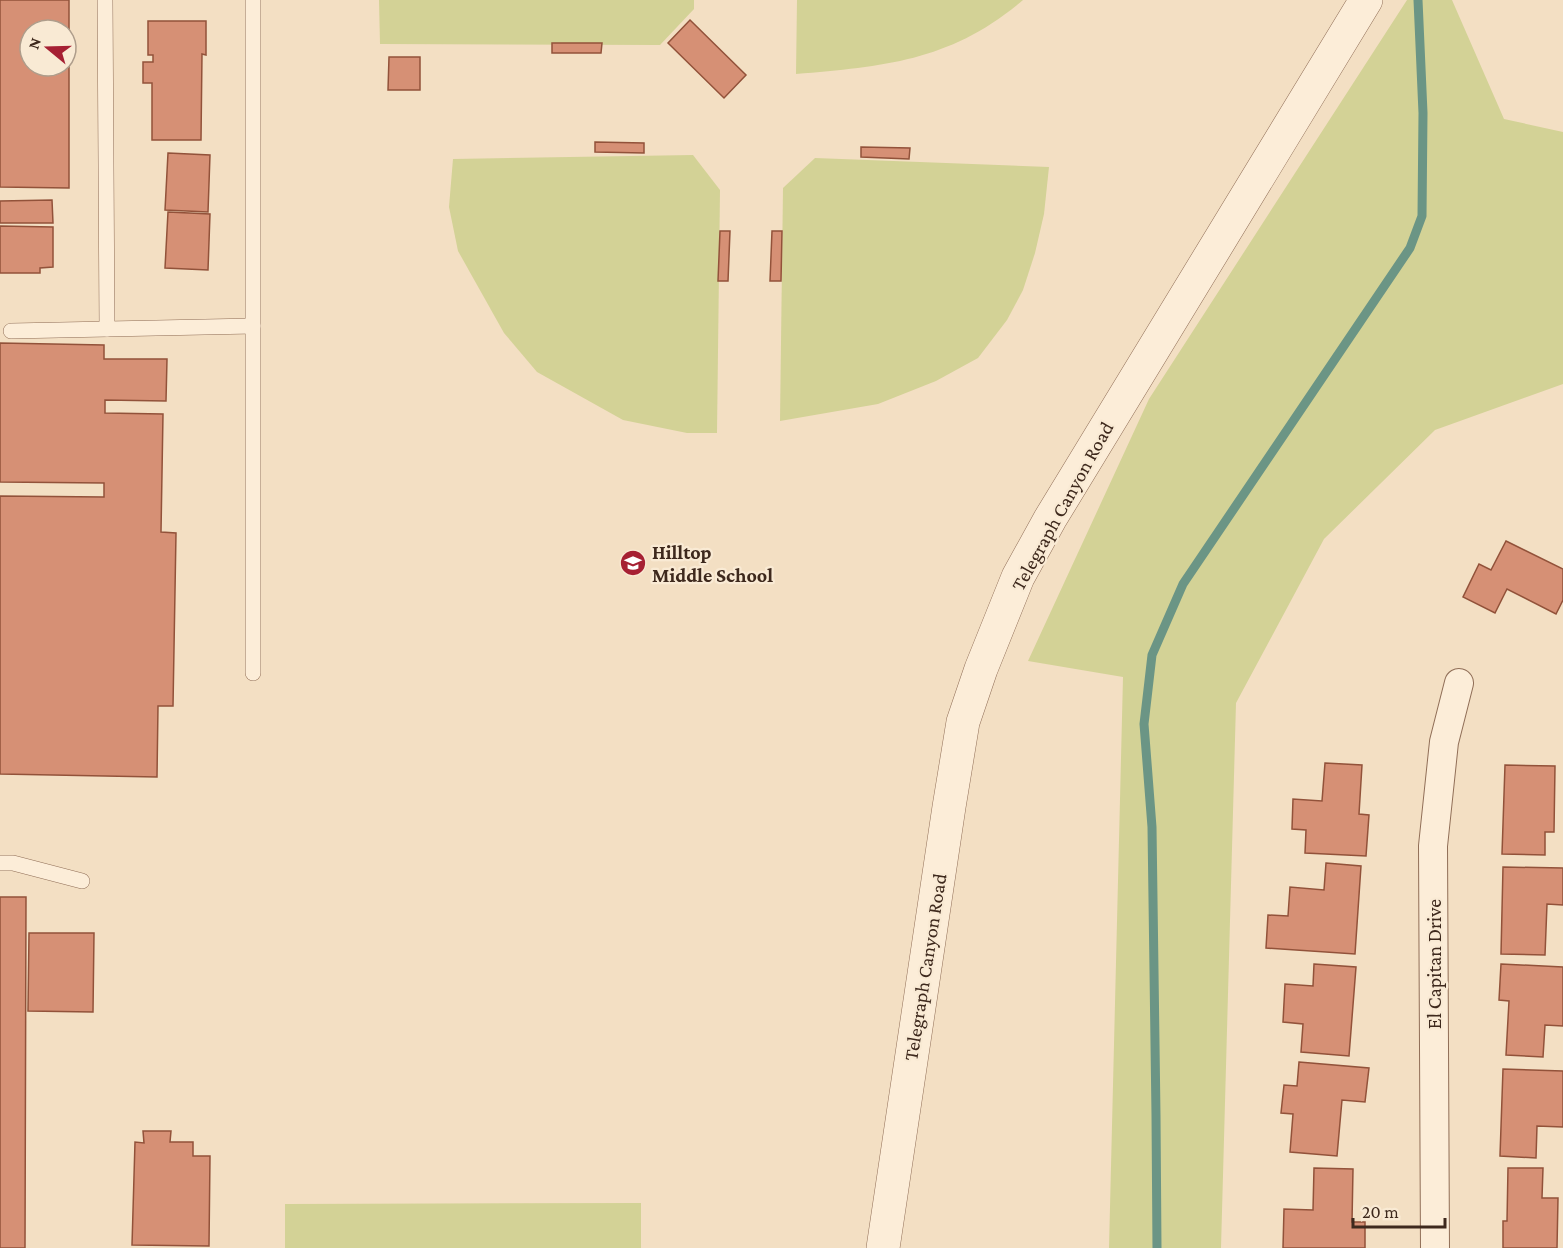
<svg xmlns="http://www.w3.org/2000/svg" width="1563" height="1248" font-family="'Crimson Pro',serif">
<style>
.green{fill:#d3d296}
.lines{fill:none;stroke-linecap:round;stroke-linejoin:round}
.stream{stroke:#6b9585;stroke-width:9}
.building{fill:#d69075;stroke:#92523a;stroke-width:1.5;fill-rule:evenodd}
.service-casing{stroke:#906e57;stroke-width:16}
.minor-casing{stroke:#906e57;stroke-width:30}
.tertiary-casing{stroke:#906e57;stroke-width:34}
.service{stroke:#fcedd8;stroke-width:15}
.minor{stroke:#fcedd8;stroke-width:28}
.tertiary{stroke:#fcedd8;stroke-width:33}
.labels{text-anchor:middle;stroke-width:4.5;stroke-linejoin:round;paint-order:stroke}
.street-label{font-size:20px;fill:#3e291d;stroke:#f9ead4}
.poi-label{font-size:20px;font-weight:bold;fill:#3e291d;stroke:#f9ead4;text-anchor:start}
</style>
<rect width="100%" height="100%" fill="#f3dfc3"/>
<!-- green -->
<g class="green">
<path d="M379,0H694V9L660,45L380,44Z"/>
<path d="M797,0H1023C951,61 886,66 796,74Z"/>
<path d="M1407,0H1452L1504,119L1563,132V384L1435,430L1324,539L1236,703L1221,1248H1109L1123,677L1028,661L1149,399Z"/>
<path d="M693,155L720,190L717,433H687L623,420L537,372L504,333L458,251L449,207L453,159Z"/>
<path d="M815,158L1049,167L1044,214L1035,253L1023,290L1007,320L978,358L936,381L878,404L780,421L783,188Z"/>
<path d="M641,1203V1248H285V1204Z"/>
</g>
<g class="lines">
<!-- stream -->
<path class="stream" d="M1157,1248L1156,1115L1152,827L1144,724L1152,655L1183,584L1410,248L1422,216L1423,113L1418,0"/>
</g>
<!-- building -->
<g class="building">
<path d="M0,0H69V188L0,187ZM30,30H66V66H30Z"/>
<path d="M690,20L746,75L724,98L668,43Z"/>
<path d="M148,21H206V55L202,54L201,140H152V83H143V62H153V55H148Z"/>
<path d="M552,43H602L601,53H552Z"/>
<path d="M389,57H420V90H388Z"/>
<path d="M595,142L644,143V153L595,152Z"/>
<path d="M861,147L910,148L909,159L861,157Z"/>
<path d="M168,153L210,155L208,212L165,210Z"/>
<path d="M52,200L53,223H0V201Z"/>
<path d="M168,212L210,214L208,270L165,268Z"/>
<path d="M0,226L53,227V267L40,268V273H0Z"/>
<path d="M720,231H730L728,281H718Z"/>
<path d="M772,231H782L781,281H770Z"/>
<path d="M0,343L104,345V359H167L166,401L105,400V413L163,414L161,532L176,533L173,706H158L157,777L0,774V496L104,497V483L0,482Z"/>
<path d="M1506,541L1563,569V600L1556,614L1507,589L1495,613L1463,597L1479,564L1491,570Z"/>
<path d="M1325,763L1362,765L1359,814L1369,815L1366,856L1305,853L1306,830L1292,829L1293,799L1322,801Z"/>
<path d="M1505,765L1555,766L1554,832H1545V855L1502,854Z"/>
<path d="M1326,863L1361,866L1355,954L1266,948L1268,915L1288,916L1290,887L1324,890Z"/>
<path d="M1503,867L1563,868V905L1547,904L1545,955L1501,954Z"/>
<path d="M0,897H26L25,1248H0Z"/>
<path d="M29,933H94L93,1012L28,1011Z"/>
<path d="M1314,964L1356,967L1349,1056L1301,1052L1303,1024L1283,1022L1285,984L1313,986Z"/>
<path d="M1501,964L1563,967V1026L1545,1025L1543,1057L1506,1055L1509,1001L1499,1000Z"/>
<path d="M1299,1062L1369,1068L1365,1102L1342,1100L1337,1156L1290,1152L1293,1114L1281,1113L1284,1085L1297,1086Z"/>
<path d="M1503,1069L1563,1071V1127L1537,1126L1536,1158L1500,1156Z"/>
<path d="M143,1131H171L170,1142H193V1156H210L209,1246L132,1245L135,1142L144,1143Z"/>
<path d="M1314,1168L1353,1169L1352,1222H1365V1248H1283L1284,1209L1313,1210Z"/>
<path d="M1508,1168H1543L1542,1198H1558L1557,1248H1503V1221H1507Z"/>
</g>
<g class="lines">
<!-- service casing -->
<g class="service-casing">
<g id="service">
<path d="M105,0L107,329"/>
<path d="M11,331L253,326"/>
<path d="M253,673V0"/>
<path d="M0,863H13L82,881"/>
</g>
</g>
<!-- minor casing -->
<g class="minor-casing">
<path id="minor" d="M1435,1248L1433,846L1444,742L1459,683"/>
</g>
<!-- tertiary casing -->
<g class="tertiary-casing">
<path id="tertiary" d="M883,1248L949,807L963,722L981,669L1018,577L1050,519L1366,0"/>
</g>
<!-- service -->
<use href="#service" class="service"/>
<!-- minor -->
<use href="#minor" class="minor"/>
<!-- tertiary -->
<use href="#tertiary" class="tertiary"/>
</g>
<!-- icons -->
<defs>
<g id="school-disc" transform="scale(1.35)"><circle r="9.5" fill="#a62033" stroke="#f9ead4"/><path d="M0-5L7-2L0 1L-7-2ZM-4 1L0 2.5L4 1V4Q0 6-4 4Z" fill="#fff"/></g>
</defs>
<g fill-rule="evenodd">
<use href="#school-disc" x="633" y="563"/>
</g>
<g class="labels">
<!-- street labels -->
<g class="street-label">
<text transform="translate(1062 506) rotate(-61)" y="7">Telegraph Canyon Road</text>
<text transform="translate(1434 964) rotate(-90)" y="7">El Capitan Drive</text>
<text transform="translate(925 967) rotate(-81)" y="7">Telegraph Canyon Road</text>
</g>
<!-- poi labels -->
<g class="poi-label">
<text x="652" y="559">Hilltop<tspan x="652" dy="23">Middle School</tspan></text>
</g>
</g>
<!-- north arrow -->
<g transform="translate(48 48) rotate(289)"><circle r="28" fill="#f9ead4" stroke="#ae9d8b" stroke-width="1.5"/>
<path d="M0-4.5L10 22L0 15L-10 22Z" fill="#a62033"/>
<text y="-9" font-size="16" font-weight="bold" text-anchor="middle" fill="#3e291d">N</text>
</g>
<!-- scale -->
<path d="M1353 1218v9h92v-9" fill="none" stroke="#3e291d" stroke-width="3"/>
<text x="1362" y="1218" font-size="18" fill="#3e291d" stroke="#f9ead4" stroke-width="4.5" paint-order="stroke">20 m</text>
</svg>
